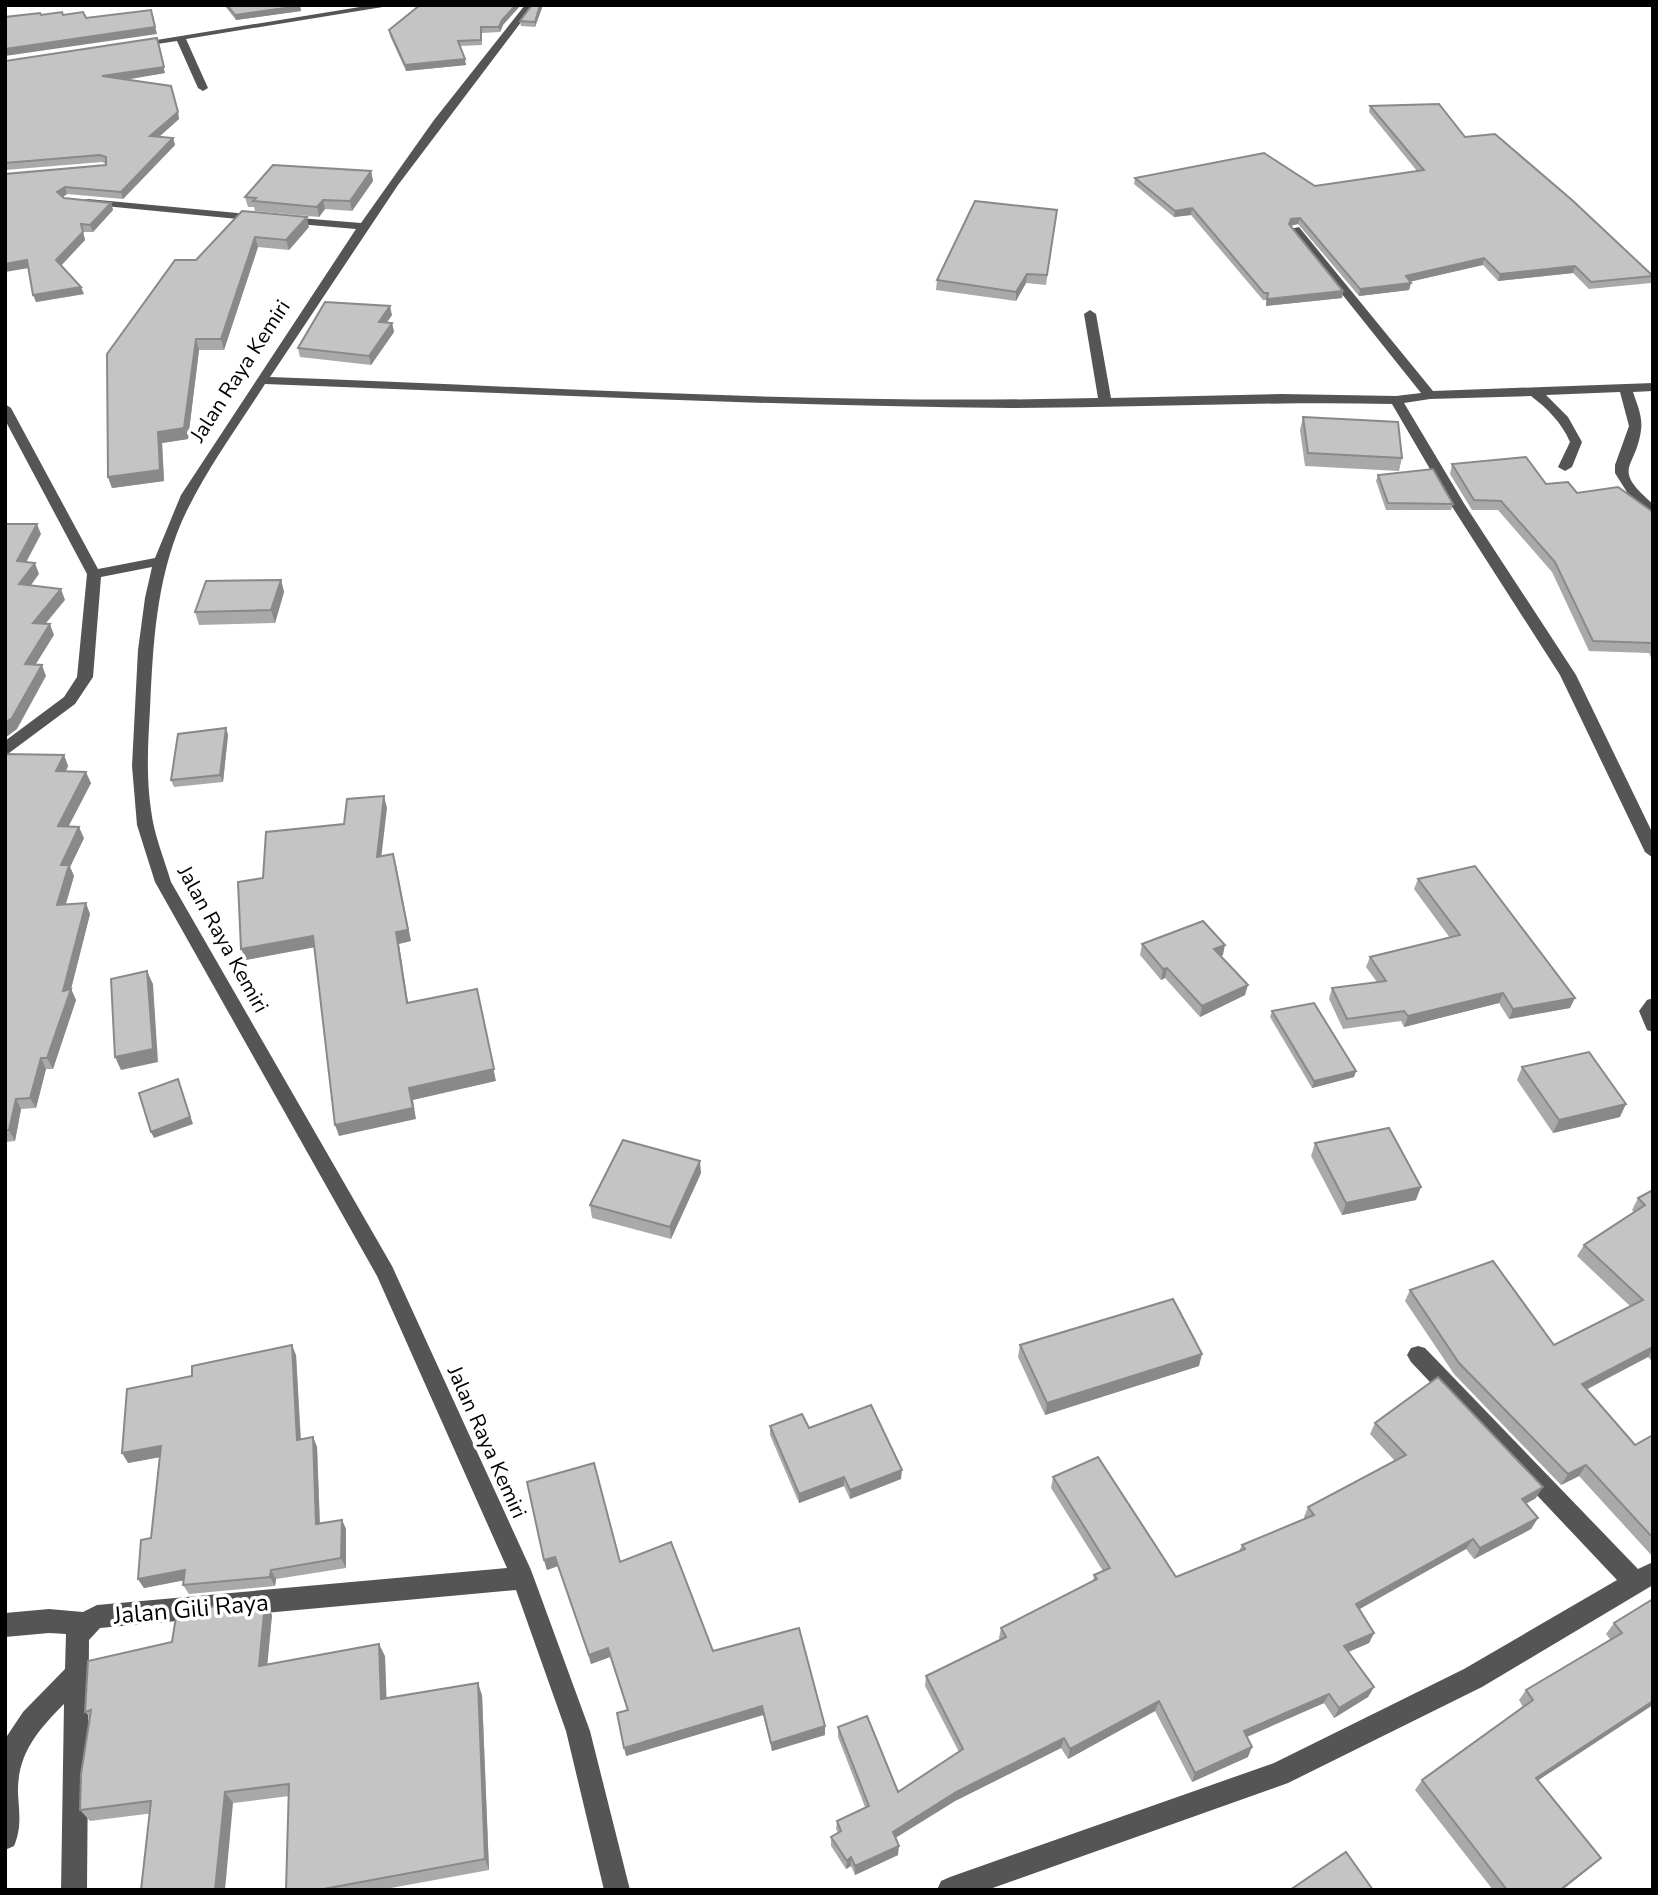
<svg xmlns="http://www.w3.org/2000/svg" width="1658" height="1895" font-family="'Nunito Sans',sans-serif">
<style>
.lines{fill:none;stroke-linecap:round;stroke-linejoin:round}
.minor{fill:#555;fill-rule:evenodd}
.wall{fill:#a9a9a9}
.shaded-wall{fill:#898989}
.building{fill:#c4c4c4;stroke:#898989;stroke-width:2}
.labels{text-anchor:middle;stroke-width:7;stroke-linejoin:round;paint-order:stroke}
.street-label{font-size:21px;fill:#000;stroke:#fff}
.near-street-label{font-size:24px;fill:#000;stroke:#fff}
</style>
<rect width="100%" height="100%" fill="#fff"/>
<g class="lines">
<!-- minor -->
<g class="minor">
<path d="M372,5H395L186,39L208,88L203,91L198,88L177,41L137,47L132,44Z"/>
<path d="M525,5H534L398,185L270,377C546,387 822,405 1098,398L1084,314L1090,310L1096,314L1111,398L1282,394L1396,396L1421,393L1290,229L1299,227L1433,391L1653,383V391L1633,392C1637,404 1643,417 1641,430C1636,470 1610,467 1653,504V515L1630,497L1615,473V465L1629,426L1620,392L1546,395L1568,417L1582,442L1572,467L1565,471L1558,467L1570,442C1561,422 1548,409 1531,396L1430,399L1404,403L1465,505L1576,675L1653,834V858L1645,852L1560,675L1451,505L1392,404C1265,401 1139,408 1012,408C763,406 514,393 265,384C237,428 204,472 182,521C156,581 153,645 150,709C148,743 146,777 151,810C154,835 164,858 171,882L392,1266L531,1570L590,1731L630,1890H604L566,1731L516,1590L100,1628L89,1640L87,1890H61L64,1704C38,1730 17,1754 18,1793C19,1813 22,1827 14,1846L5,1850V1739L23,1712L65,1669L66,1634L49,1633L5,1637V1613L49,1609L83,1612L97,1605L507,1568L377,1276L155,882L137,825L132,766L138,650L145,598L152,567L101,577L93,677L75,704L5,756V741L64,697L77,677L87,574L5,420V404L11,408L98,569L155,558L181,495L356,229L287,223L282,220L287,217L361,223L434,120Z"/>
<path d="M88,199L259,215L264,218L259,221L84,204V200Z"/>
<path d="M1653,998V1032L1647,1030L1639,1011L1647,1000Z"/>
<path d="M1418,1346L1425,1348L1638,1569L1653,1562V1585L1482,1687L1288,1783L987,1890H937L941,1881L950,1877L1274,1763L1464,1669L1617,1580L1411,1362L1407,1355L1411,1348Z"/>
</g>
</g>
<!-- wall -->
<g class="wall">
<path d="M224,5H306L300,6L301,11L236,20Z"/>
<path d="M543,5L535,27L521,26L520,21Z"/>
<path d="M503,25L500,32L482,33V45L460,46L466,65L406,71L390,36L389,30Z"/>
<path d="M5,61L165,73L126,80L171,86L179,119L159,137L173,138L175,145L123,199L67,194L63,197L64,198L111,203L113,210L93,232H83L85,240L61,265L84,294L36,302L5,174L106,165V164L102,162L5,170Z"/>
<path d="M1370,106L1465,137L1653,275L1651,283L1589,289L1573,273L1498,281L1483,265L1410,281L1411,283L1409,290L1359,296L1298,224L1291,226L1343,291L1342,298L1266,306V300H1263L1191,215L1174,217L1134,184L1135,178L1315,186L1417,171L1369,112Z"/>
<path d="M371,171L373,181L352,211L325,209L319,217L255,211L254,207H248L245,197Z"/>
<path d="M1057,210L1046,285L1026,283L1016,301L936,290L937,280Z"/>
<path d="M242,211L309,227L289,250L258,247L224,350H199L188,439L162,443L164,481L112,488L108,477L196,260Z"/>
<path d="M392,315L387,322L392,323L394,332L371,365L300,357L298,348Z"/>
<path d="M1303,417L1402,458L1399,471L1305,466L1300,430Z"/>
<path d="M1452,464L1546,484L1653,512V662L1649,653L1589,651L1552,572L1498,510H1472L1450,474Z"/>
<path d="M1378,475L1453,504L1451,510H1386L1376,481Z"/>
<path d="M281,580L284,592L275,623L199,625L195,612Z"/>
<path d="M226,728L228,735L223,782L174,787L171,780Z"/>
<path d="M5,754L64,755L68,766L66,771L91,783L68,827L84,838L70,867L74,876L66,904L90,914L71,989L76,1000L53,1069H46L36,1108L21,1109L15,1141L5,1142Z"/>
<path d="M1418,879L1570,1008L1509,1019L1499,1003L1404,1027L1401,1021L1343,1029L1329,999L1332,988L1377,982L1366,967L1370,957L1450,938L1414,889Z"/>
<path d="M1142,944L1223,955L1220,956L1245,995L1200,1017L1165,978L1161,980L1140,955Z"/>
<path d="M1272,1011L1356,1071L1354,1077L1312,1088L1270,1017Z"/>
<path d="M1522,1067L1620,1117L1553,1133L1517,1080Z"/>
<path d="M1315,1143L1416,1200L1342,1215L1311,1156Z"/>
<path d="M701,1173L671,1239L592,1218L590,1205Z"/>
<path d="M1653,1190V1362L1648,1357L1586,1390L1635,1445L1653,1435V1557L1579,1476L1561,1485L1454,1374L1405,1301L1410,1290L1554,1345L1630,1306L1577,1256L1584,1245L1634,1212L1632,1210L1638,1198Z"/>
<path d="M1020,1345L1199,1366L1045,1415L1018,1357Z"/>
<path d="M296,1355L301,1439L313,1437L317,1447L320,1523L342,1520L346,1529V1568L276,1579L275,1586L189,1594L183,1585L184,1580L144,1588L138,1579L151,1538L160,1457L128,1463L192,1376Z"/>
<path d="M1375,1423L1536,1498L1526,1504L1538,1518L1531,1529L1474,1559L1466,1549L1359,1609L1374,1633L1369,1643L1348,1652L1374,1687L1368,1697L1334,1718L1324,1703L1247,1737L1248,1757L1192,1782L1155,1711L1068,1759L1061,1748L955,1801L895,1838L898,1855L855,1875L851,1866L846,1869L831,1846V1837L838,1833L836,1829L837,1821L865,1807L838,1737V1727L898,1792L959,1752L925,1686L926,1676L1000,1640L999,1638L1001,1628L1093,1581L1094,1575L1103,1571L1051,1488L1053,1477L1176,1577L1239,1551L1242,1545L1305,1519L1304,1517L1308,1507L1395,1461L1370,1434Z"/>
<path d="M770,1426L901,1479L850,1499L844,1486L799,1503L770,1435Z"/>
<path d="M544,1560L620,1562L713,1651L825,1735L772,1751L763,1715L626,1756L627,1710L610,1657L591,1664L558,1566L547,1570Z"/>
<path d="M1653,1599L1538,1781L1592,1866L1562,1890H1493L1415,1790L1422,1780L1523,1707L1519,1700L1526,1690L1610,1639L1606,1634L1614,1623Z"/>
<path d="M272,1615L267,1665L385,1656L386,1698L482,1695L489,1870L380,1890H286L289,1796L90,1821L80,1810L90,1717L85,1712L172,1642Z"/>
</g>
<!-- shaded-wall -->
<g class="shaded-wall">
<path d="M298,5H306L300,6L301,11L236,20L235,15Z"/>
<path d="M516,5H521L503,25L500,32L499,27L502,20Z"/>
<path d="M540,5H543L535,27V22Z"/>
<path d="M151,10L157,34L5,56V49Z"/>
<path d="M157,38L165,73L103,83L102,76Z"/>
<path d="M465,59L466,65L406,71L405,65Z"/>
<path d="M178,112L179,119L152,143L150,136Z"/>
<path d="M173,138L175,145L123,199L121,192Z"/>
<path d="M371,171L373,181L352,211L350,201Z"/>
<path d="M65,187L67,194L60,199L57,192Z"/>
<path d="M323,200L325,209L319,217L317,207Z"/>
<path d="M111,203L113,210L93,232L90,225Z"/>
<path d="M1192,208L1191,215L1174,217L1175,211Z"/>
<path d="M307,217L309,227L289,250L286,240Z"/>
<path d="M1300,218L1298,224L1289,226L1288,231L1291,219Z"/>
<path d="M81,224L85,240L59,268L56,260Z"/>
<path d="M255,237L258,247L224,350L221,339Z"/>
<path d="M1484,258L1483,265L1405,283L1406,276Z"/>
<path d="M27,260L29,268L5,272V264Z"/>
<path d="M1575,266L1573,273L1498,281L1500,274Z"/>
<path d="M1027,274L1026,283L1016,301V292Z"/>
<path d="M1411,283L1409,290L1359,296L1360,289Z"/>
<path d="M81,287L84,294L36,302L33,295Z"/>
<path d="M1343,291L1342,298L1266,306L1267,299Z"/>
<path d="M390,306L392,315L381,331L379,322Z"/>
<path d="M392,323L394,332L371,365L369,356Z"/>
<path d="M196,339L199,350L188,439L162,443L164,481L112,488L108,477Z"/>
<path d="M37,524L41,534L21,572L17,561Z"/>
<path d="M35,563L39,574L24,595L19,584Z"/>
<path d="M281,580L284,592L275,623L271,610Z"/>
<path d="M61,589L65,600L37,634L33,623Z"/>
<path d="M50,624L54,635L29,675L25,664Z"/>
<path d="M42,665L46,676L17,729L5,738V723Z"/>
<path d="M226,728L228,735L223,782L220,775Z"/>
<path d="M64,755L68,766L61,782L56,771Z"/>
<path d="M86,772L91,783L63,837L58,826Z"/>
<path d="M384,796L387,808L380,868L377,857Z"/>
<path d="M79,827L84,838L70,867L74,876L62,916L57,905L61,865Z"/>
<path d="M396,865L411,941L399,944L410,1015L407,1003L396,932Z"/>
<path d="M86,903L90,914L71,989L76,1000L53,1069L47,1058L63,991Z"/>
<path d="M313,936L316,947L246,960L241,949Z"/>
<path d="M1225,945L1223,955L1211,960L1214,949Z"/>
<path d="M1167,968L1165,978L1161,980L1163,969Z"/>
<path d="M147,971L153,984L158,1062L121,1070L115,1057Z"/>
<path d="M1248,985L1245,995L1200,1017L1202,1006Z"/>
<path d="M477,989L496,1081L413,1100L416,1119L339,1136L335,1125L409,1088Z"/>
<path d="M1503,993L1499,1003L1404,1027L1408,1016Z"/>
<path d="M1575,998L1570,1008L1509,1019L1513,1009Z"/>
<path d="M41,1058L46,1069L36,1108L30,1098Z"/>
<path d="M1356,1071L1354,1077L1312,1088L1314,1081Z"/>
<path d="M178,1079L193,1124L154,1138L151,1132Z"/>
<path d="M16,1099L21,1109L15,1141L9,1130Z"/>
<path d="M1626,1104L1620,1117L1553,1133L1559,1120Z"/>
<path d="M700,1161L701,1173L671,1239L670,1227Z"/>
<path d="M1421,1187L1416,1200L1342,1215L1346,1203Z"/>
<path d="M292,1345L296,1355L301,1450L297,1440Z"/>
<path d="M1653,1347V1350L1648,1357L1575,1395L1582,1384Z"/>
<path d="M1202,1354L1199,1366L1045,1415L1047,1403Z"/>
<path d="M313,1437L317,1447L320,1533L316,1524Z"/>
<path d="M161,1446L166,1456L128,1463L122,1453Z"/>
<path d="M1586,1465L1579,1476L1561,1485L1568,1474Z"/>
<path d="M902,1470L901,1479L850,1499V1490Z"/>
<path d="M844,1477V1486L799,1503V1494Z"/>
<path d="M1543,1487L1536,1498L1516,1509L1522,1499Z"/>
<path d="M1538,1518L1531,1529L1474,1559L1480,1548Z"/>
<path d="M342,1520L346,1529V1568L341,1558Z"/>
<path d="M1473,1539L1466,1549L1351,1614L1356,1604Z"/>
<path d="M555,1557L558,1566L547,1570L544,1560Z"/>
<path d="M185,1570L191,1579L144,1588L138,1579Z"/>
<path d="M271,1570L276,1579L275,1586L270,1577Z"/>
<path d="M265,1602L272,1615L266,1678L259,1666Z"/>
<path d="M1374,1633L1369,1643L1339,1656L1344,1646Z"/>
<path d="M379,1644L385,1656L387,1711L381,1699Z"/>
<path d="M608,1648L610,1657L591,1664L589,1655Z"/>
<path d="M478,1683L482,1695L489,1870L485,1859Z"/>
<path d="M1374,1687L1368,1697L1334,1718L1339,1708Z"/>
<path d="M1329,1694L1324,1703L1239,1740L1244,1731Z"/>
<path d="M1159,1701L1155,1711L1068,1759L1070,1749Z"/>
<path d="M1653,1701V1705L1528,1787L1536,1778Z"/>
<path d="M762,1706L763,1715L626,1756L624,1748Z"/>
<path d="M825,1726V1735L772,1751L771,1743Z"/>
<path d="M1064,1738L1061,1748L955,1801L892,1840L893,1832L956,1792Z"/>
<path d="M1252,1747L1248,1757L1192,1782L1195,1773Z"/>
<path d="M225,1792L233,1803L225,1890H215Z"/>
<path d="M899,1846L898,1855L855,1875V1866Z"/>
<path d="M851,1857V1866L846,1869L847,1861Z"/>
<path d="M1601,1858L1592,1866L1562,1890H1560Z"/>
</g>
<!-- building -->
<g class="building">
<path d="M227,5H300V6L235,15Z"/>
<path d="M420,5H516L502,20L499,27H481V40L458,41L465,59L405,65L389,30Z"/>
<path d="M532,5H540L535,22L520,21Z"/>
<path d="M151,10L155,27L5,49V17L40,13L41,15L62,12L63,15L83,12L86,18Z"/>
<path d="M157,38L164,67L102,76L171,86L178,112L150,136L173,138L121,192L65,187L57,192L64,198L111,203L90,225L81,224L83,232L56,260L81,287L33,295L27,260L5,264V174L106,165V157L100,155L5,163V61Z"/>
<path d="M1439,104L1465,137L1495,134L1572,200L1653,276L1591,282L1575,266L1500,274L1484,258L1406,276L1411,283L1360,289L1300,218L1291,219L1289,224L1343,291L1267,299L1268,293H1264L1192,208L1175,211L1135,178L1264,153L1315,186L1424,170L1370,106Z"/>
<path d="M273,165L371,171L350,201L323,200L317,207L253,201L256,198L245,197Z"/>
<path d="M975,201L1057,210L1047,275L1027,274L1016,292L937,280Z"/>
<path d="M242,211L307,217L286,240L255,237L221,339H196L184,428L158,432L160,470L108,477L107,354L175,260H196Z"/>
<path d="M325,302L390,306L379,322L392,323L369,356L298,348Z"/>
<path d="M1303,417L1398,422L1402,458L1308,453Z"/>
<path d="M1526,457L1546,484L1568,482L1577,493L1618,487L1653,512V643L1593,641L1555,562L1501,501L1474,500L1452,464Z"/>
<path d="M1433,469L1453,504L1388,503L1378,475Z"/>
<path d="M5,524H37L17,561L35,563L19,584L61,589L33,623L50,624L25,664L42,665L12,718L5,723Z"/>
<path d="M281,580L271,610L195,612L206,581Z"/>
<path d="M226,728L220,775L171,780L178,734Z"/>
<path d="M5,754L64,755L56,771L86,772L58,826L79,827L61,865H69L57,905L86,903L63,991L71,989L47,1058H41L30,1098L16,1099L9,1130H5Z"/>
<path d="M384,796L377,857L393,854L408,930L396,932L407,1003L477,989L494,1069L409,1088L413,1108L335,1125L313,936L241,949L238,882L263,878L266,832L344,824L347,799Z"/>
<path d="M1475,866L1575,998L1513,1009L1503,993L1408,1016L1404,1011L1347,1019L1332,988L1386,981L1370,957L1460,935L1418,879Z"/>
<path d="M1203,921L1225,945L1214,949L1248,985L1202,1006L1167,968L1163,969L1142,944Z"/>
<path d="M147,971L153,1049L115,1057L111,979Z"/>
<path d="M1314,1003L1356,1071L1314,1081L1272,1011Z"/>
<path d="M1589,1052L1626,1104L1559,1120L1522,1067Z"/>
<path d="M178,1079L190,1117L151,1132L139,1093Z"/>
<path d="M1389,1128L1421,1187L1346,1203L1315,1143Z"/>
<path d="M623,1140L700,1161L670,1227L590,1205Z"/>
<path d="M1653,1190V1347L1582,1384L1635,1445L1653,1435V1538L1586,1465L1568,1474L1459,1363L1410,1290L1493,1261L1554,1345L1643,1300L1584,1245L1645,1205L1638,1198Z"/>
<path d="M1173,1299L1202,1354L1047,1403L1020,1345Z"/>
<path d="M292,1345L297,1440L313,1437L316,1524L342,1520L341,1558L271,1570L270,1577L183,1585L185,1570L138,1579L141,1540L151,1538L161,1446L122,1453L127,1389L192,1376V1366Z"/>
<path d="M1438,1377L1543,1487L1522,1499L1538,1518L1480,1548L1473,1539L1356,1604L1374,1633L1344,1646L1374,1687L1339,1708L1329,1694L1244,1731L1252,1747L1195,1773L1159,1701L1070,1749L1064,1738L956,1792L893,1832L899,1846L855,1866L851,1857L847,1861L831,1837L841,1831L837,1821L869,1806L838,1727L867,1716L898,1792L963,1749L926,1676L1006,1637L1001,1628L1097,1579L1094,1575L1110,1568L1053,1477L1098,1457L1176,1577L1245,1549L1242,1545L1314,1515L1308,1507L1406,1455L1375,1423Z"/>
<path d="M871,1405L902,1470L850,1490L844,1477L799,1494L770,1426L802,1414L809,1428Z"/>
<path d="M594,1463L620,1562L671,1542L713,1651L799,1628L825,1726L771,1743L762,1706L624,1748L617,1713L628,1710L608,1648L589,1655L555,1557L544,1560L527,1482Z"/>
<path d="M1653,1599V1701L1536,1778L1601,1858L1560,1890H1507L1422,1780L1533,1700L1526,1690L1622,1633L1614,1623Z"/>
<path d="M265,1602L259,1666L379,1644L381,1699L478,1683L485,1859L318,1890H286L289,1784L225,1792L215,1890H141L151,1801L80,1810L81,1774L91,1710L85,1712L88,1661L172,1642L177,1610Z"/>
<path d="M1346,1852L1373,1890H1290Z"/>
</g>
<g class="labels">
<!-- street labels -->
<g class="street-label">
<text transform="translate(240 371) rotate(-57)" y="7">Jalan Raya Kemiri</text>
<text transform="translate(223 939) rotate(61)" y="7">Jalan Raya Kemiri</text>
<text transform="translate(487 1442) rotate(66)" y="7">Jalan Raya Kemiri</text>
</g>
<!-- near-street labels -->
<g class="near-street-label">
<text transform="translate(191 1609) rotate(-5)" y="8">Jalan Gili Raya</text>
</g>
</g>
<!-- border -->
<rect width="1658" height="1895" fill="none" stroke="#000000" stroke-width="14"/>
</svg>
